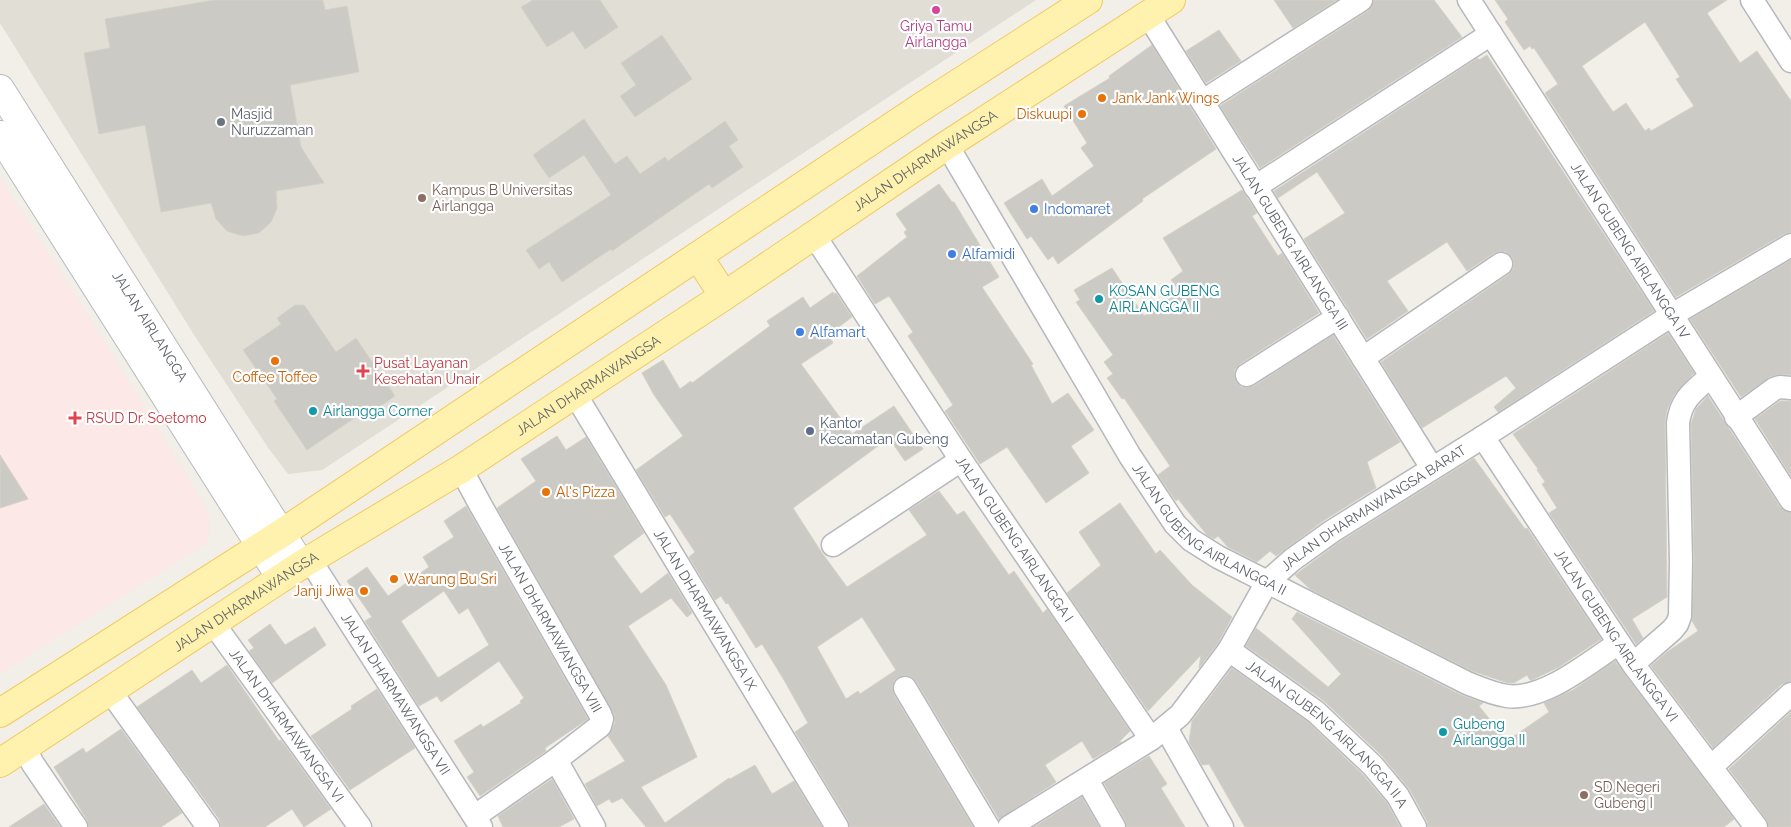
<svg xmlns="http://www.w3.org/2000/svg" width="1791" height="827" font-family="Raleway,sans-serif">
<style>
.education{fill:#e1ded6}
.medical{fill:#fce8e6}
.building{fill:#cccac5;stroke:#d6d1c6;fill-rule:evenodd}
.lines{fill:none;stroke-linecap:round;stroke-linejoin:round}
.minor-casing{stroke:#b5b8bc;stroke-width:25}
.secondary-casing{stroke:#b6babf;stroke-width:30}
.primary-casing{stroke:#f2c960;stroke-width:30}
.minor{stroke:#fff;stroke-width:22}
.secondary{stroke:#fff;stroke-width:28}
.primary{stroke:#fff2af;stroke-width:28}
.hotel-dot{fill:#d1479c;stroke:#fff;stroke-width:2}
.food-dot{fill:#e8710a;stroke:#fff;stroke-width:2}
.worship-dot{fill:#6b7280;stroke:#fff;stroke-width:2}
.education-dot{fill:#8d6e63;stroke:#fff;stroke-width:2}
.shop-dot{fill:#3f7fe0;stroke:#fff;stroke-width:2}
.culture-dot{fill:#0f9aa8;stroke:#fff;stroke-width:2}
.health-dot{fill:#e0444e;stroke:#fff;stroke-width:2}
.service-dot{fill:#5c6f8a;stroke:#fff;stroke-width:2}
.labels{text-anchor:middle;stroke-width:4.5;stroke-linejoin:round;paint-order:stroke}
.hotel-label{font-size:14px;fill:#b23c85;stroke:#fff}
.food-label{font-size:14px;fill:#c56008;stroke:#fff;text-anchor:start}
.worship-label{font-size:14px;fill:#5b616d;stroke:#fff;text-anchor:start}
.street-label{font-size:14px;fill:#5f6368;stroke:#fff}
.education-label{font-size:14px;fill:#785e54;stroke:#fff;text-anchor:start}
.shop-label{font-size:14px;fill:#366cbe;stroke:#fff;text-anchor:start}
.culture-label{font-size:14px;fill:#0d838f;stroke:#fff;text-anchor:start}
.health-label{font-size:14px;fill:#be3a42;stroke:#fff;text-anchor:start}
.service-label{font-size:14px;fill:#4e5e75;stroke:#fff;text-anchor:start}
</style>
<rect width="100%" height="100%" fill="#f1efe8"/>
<!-- education -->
<path class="education" d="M0,0H1036L322,470L288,474L269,449L196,338L0,23Z"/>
<!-- medical -->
<path class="medical" d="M0,178L93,323L209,513L210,531L206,544L0,674Z"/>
<!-- building -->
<g class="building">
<path d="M214,0H323L325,10L347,6L359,72L290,85L301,147L324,183L276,191L277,208L271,222L259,233L243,236L227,231L216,219L211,203L161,212L145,125L99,134L84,53L110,48L105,19Z"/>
<path d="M533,0H600L618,27L585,49L573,31L547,47L521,7Z"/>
<path d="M1274,0H1337L1293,28Z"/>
<path d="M1374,0H1434L1462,37L1260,168L1220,106L1368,11L1372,6Z"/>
<path d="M1495,0H1727L1707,13L1740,63L1757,51L1791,101V232L1784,234L1676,297L1545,93L1558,84L1534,48L1532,49L1530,46L1524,50L1505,22L1508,19ZM1645,22L1680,77L1676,79L1694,106L1651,131L1649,128L1645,131L1626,103L1613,112L1582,66Z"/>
<path d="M1219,30L1241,61L1206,83L1186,51Z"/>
<path d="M662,35L692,79L635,117L620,96L636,85L621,63Z"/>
<path d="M1152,45L1216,149L1142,199L1143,201L1058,264L1053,256L1048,260L1031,236L1027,239L1004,203L1042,179L1052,196L1094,166L1081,148L1087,143L1064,106L1110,78L1109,76Z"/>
<path d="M1487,55L1654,311L1498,412L1494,407L1516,388L1506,376L1422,428L1381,362L1508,275L1513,269L1514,264L1512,257L1506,252L1500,251L1494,253L1467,271L1447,242L1387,281L1408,311L1367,339L1304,239L1345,213L1317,172L1278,198L1274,191L1478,58L1479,60Z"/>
<path d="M584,119L615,164L627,156L640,174L665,157L668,161L725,121L738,140L729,146L743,167L712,188L709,184L612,251L611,249L562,282L549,262L539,269L526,250L611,195L584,155L549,178L533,155Z"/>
<path d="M939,184L952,202H954L999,277L982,287L1033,364L1031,365L1052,404L1068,393L1094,430L1071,446L1089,473L1046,503L1007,447L980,464L945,411L953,405L908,336L913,332L889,296L875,304L857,276L907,237L904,232L907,230L896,214Z"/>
<path d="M1242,190L1257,213L1252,216L1278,256L1282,253L1319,313L1240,364L1235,369L1234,375L1236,382L1241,387L1247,388L1254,386L1333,335L1400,442L1367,462L1376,488L1323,521L1276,556L1270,551L1257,562L1228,547L1218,536L1214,539L1207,535L1178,499L1176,501L1171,494L1158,475L1170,466L1124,398L1122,399L1107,378L1113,374L1104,362L1113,355L1076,302L1080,300L1074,290L1112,268L1144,316L1180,292L1171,280L1183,271L1163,238Z"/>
<path d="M1791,260V375L1781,374L1770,377L1741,397L1690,319Z"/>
<path d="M833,292L834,294L836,293L852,317L828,335L833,343L801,364L852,434L894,406L923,449L905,461L889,438L793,508L822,553L847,587L927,535L909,510L939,491L957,515L964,511L1009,575L1014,571L1043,613L1047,609L1130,731L1119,742H1122L1093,759L1082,741L1045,765L1056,782L999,819L916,681L912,677L905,675L898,677L894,681L892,688L894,695L973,827H850L848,820L795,732L808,723L784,680L762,644L756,648L728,603L726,604L721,596L715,600L689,557L695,552L670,514L665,517L636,470L683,436L654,395L642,373L663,360L680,389L691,381L692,383L770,326L767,321L803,297L810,308ZM862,617L896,670L860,694L858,691L846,699L817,647Z"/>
<path d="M295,305H304L336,352L356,338L395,396L365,417L362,413L307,450L274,401L277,399L243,350L281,324L277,318Z"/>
<path d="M1668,333L1694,373L1674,395L1667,410L1665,421L1667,597L1632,619L1643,638L1636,644L1549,513L1557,508L1542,484L1545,482L1537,470L1538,469L1513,434Z"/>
<path d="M1708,396L1780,507L1785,511L1791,513V681L1782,684L1713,748L1651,666L1667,652L1698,631L1692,621L1694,561L1691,424L1696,409Z"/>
<path d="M1780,401H1791V476L1755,419Z"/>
<path d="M557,436L566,450L586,437L644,533L613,556L641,594L668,573L692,613L687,617L671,598L628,626L666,685L697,757L641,787L665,823L729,778L730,779L755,765L772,794L794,781L822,827H646L622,798L612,803L609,799L597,806L585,784L625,761L608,736L615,723L614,714L497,508L536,481L521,459Z"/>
<path d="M0,455L28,499L0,508Z"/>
<path d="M1474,458L1525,529L1527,528L1601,639L1559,667L1532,680H1530L1527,675L1514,683H1508L1472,671L1310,589L1295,575L1338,543Z"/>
<path d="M1120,503L1156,554L1160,550L1192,585L1232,617L1218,643L1199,668L1201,655L1148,711L1067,593L1101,565L1079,532Z"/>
<path d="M466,506L588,719L545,748L546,751L480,796L467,777L474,772L454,741L481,724L483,727L521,703L520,701L524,698L499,661L441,702L437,696L419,706L365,621L372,617L347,581L367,567L388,596L429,567L423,557L454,537L444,521ZM444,591L459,614L468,608L489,645L438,678L401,621Z"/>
<path d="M1297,612L1461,695L1483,703L1479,706L1507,741L1549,712L1544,703L1573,690L1615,661L1734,819L1724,827H1428L1427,821L1410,790L1382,756L1324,701L1246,646L1256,628L1328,687L1341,674L1292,619Z"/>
<path d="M270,624L285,645L315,627L326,645L272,683L249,651L254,648L248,640Z"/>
<path d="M227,665L279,741L281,740L331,809L304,827L292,809L265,827H221L219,819L137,707L192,670L201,683Z"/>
<path d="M1232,668L1308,722L1363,775L1387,803L1400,827H1245L1209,764L1202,765L1189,742L1192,721Z"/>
<path d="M377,689L415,748L350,790L311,736L352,709L351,706Z"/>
<path d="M1791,712V827H1769L1766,819L1729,769Z"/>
<path d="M121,729L182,813L161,827H89L87,820L54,767L83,748L86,753Z"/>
<path d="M1149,756L1167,784L1161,788L1185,827H1127L1125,820L1104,783Z"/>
<path d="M552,779L574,819L559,827H503L498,816Z"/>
<path d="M1082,797L1099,827H1034Z"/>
<path d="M44,804L60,827H9Z"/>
</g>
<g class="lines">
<!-- minor casing -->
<g class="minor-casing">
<g id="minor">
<path id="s1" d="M1469,0L1791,500"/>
<path d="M1752,0L1791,61"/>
<path id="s2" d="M1148,15L1432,468"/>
<path d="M1203,101L1361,0"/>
<path id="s3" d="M947,145L1130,456L1175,524L1191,540L1218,557L1467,683C1480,688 1493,694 1507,696C1544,701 1589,662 1619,643"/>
<path d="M1255,187L1491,34"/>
<path id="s4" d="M814,235L961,460L1151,739"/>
<path d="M1363,358L1501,264"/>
<path d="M1247,375L1338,317"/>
<path id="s5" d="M575,394L837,827"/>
<path d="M1736,417L1774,389L1780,387L1791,388"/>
<path id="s6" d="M1483,437L1633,664L1756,827"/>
<path id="s7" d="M461,469L481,506L600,714L602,719L600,726L556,760L594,827"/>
<path d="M833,545L961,460"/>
<path id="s8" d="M310,560L481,827"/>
<path id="s9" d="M213,623L360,827"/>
<path id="s10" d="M1229,650L1316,712L1373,766L1398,796L1415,827"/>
<path d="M1633,664L1672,630L1677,624L1680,616L1681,561L1678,423C1681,399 1694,391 1711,376"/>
<path d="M905,688L988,827"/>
<path d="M110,691L208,827"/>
<path d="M1166,728L1222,827"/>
<path d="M24,747L33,764L76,827"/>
<path d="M1711,767L1791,694"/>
<path d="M1087,780L1114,827"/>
<path d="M475,816L556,760"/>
<path id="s11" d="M1009,827L1151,739L1180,715L1229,650L1267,582L1292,560L1331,532L1483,437L1672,315L1791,245"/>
</g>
</g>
<!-- secondary casing -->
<g class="secondary-casing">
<g id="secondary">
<path id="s12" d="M0,89L301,565"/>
<path d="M0,135L281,578"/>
</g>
</g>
<!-- primary casing -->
<g class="primary-casing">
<g id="primary">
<path d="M698,256L724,296"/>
<path d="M0,713L282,533L923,106L1088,0"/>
<path id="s13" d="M0,763L301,565L461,469L724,296L947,145L1171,0"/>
</g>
</g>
<!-- minor -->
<use href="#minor" class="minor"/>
<!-- secondary -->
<use href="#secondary" class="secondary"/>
<!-- primary -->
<use href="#primary" class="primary"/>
</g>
<!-- markers -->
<circle class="hotel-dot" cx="936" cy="10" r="5"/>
<g class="food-dot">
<circle cx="1102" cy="98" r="5"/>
<circle cx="1082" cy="114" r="5"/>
<circle cx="275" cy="361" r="5"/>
<circle cx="546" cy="492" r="5"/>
<circle cx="394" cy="579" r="5"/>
<circle cx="364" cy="591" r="5"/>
</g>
<circle class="worship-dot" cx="221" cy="122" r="5"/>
<g class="education-dot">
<circle cx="422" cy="198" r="5"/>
<circle cx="1584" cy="795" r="5"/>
</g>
<g class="shop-dot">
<circle cx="1034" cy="209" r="5"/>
<circle cx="952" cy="254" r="5"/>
<circle cx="800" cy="332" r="5"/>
</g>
<g class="culture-dot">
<circle cx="1099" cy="299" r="5"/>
<circle cx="313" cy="411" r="5"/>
<circle cx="1443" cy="732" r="5"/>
</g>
<g class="health-dot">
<path d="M360.5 363.5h5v5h5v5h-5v5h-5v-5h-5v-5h5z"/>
<path d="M72.5 410.5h5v5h5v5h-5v5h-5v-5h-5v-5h5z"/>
</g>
<circle class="service-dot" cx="810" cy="431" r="5"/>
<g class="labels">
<!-- hotel labels -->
<g class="hotel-label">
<text x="936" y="31">Griya Tamu<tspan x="936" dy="16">Airlangga</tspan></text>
</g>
<!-- food labels -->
<g class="food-label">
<text x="1112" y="103">Jank Jank Wings</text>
<text x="1072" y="119" text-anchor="end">Diskuupi</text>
<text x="275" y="382" text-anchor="middle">Coffee Toffee</text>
<text x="556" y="497">Al's Pizza</text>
<text x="404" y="584">Warung Bu Sri</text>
<text x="354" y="596" text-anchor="end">Janji Jiwa</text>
</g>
<!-- worship labels -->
<g class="worship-label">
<text x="231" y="119">Masjid<tspan x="231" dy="16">Nuruzzaman</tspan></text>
</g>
<!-- street labels -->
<g class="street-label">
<text dy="5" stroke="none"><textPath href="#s13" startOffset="1104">JALAN DHARMAWANGSA</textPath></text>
<text dy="5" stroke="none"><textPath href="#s2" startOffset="268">JALAN GUBENG AIRLANGGA III</textPath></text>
<text dy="5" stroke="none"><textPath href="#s1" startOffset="298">JALAN GUBENG AIRLANGGA IV</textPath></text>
<text dy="5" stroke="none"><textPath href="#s12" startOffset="281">JALAN AIRLANGGA</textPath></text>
<text dy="5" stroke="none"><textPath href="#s13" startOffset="699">JALAN DHARMAWANGSA</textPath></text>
<text dy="5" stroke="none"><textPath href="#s11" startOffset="494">JALAN DHARMAWANGSA BARAT</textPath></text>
<text dy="5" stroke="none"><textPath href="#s3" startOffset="472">JALAN GUBENG AIRLANGGA II</textPath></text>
<text dy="5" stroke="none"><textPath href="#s4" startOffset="364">JALAN GUBENG AIRLANGGA I</textPath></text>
<text dy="5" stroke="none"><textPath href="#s13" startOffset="294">JALAN DHARMAWANGSA</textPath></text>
<text dy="5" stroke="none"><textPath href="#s5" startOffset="252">JALAN DHARMAWANGSA IX</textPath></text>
<text dy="5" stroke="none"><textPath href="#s7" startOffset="182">JALAN DHARMAWANGSA VIII</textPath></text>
<text dy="5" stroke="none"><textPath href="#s6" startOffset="239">JALAN GUBENG AIRLANGGA VI</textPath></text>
<text dy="5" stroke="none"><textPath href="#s8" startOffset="159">JALAN DHARMAWANGSA VII</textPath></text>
<text dy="5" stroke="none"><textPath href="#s9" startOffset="126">JALAN DHARMAWANGSA VI</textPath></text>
<text dy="5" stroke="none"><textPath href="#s10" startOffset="130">JALAN GUBENG AIRLANGGA II A</textPath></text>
</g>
<!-- education labels -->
<g class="education-label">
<text x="432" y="195">Kampus B Universitas<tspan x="432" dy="16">Airlangga</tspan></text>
<text x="1594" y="792">SD Negeri<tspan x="1594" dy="16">Gubeng I</tspan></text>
</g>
<!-- shop labels -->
<g class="shop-label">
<text x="1044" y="214">Indomaret</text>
<text x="962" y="259">Alfamidi</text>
<text x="810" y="337">Alfamart</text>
</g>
<!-- culture labels -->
<g class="culture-label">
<text x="1109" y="296">KOSAN GUBENG<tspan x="1109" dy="16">AIRLANGGA II</tspan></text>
<text x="323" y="416">Airlangga Corner</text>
<text x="1453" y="729">Gubeng<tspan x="1453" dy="16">Airlangga II</tspan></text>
</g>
<!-- health labels -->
<g class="health-label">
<text x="374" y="368">Pusat Layanan<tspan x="374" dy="16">Kesehatan Unair</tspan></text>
<text x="86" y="423">RSUD Dr. Soetomo</text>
</g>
<!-- service labels -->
<g class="service-label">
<text x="820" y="428">Kantor<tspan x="820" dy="16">Kecamatan Gubeng</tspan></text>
</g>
</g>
</svg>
